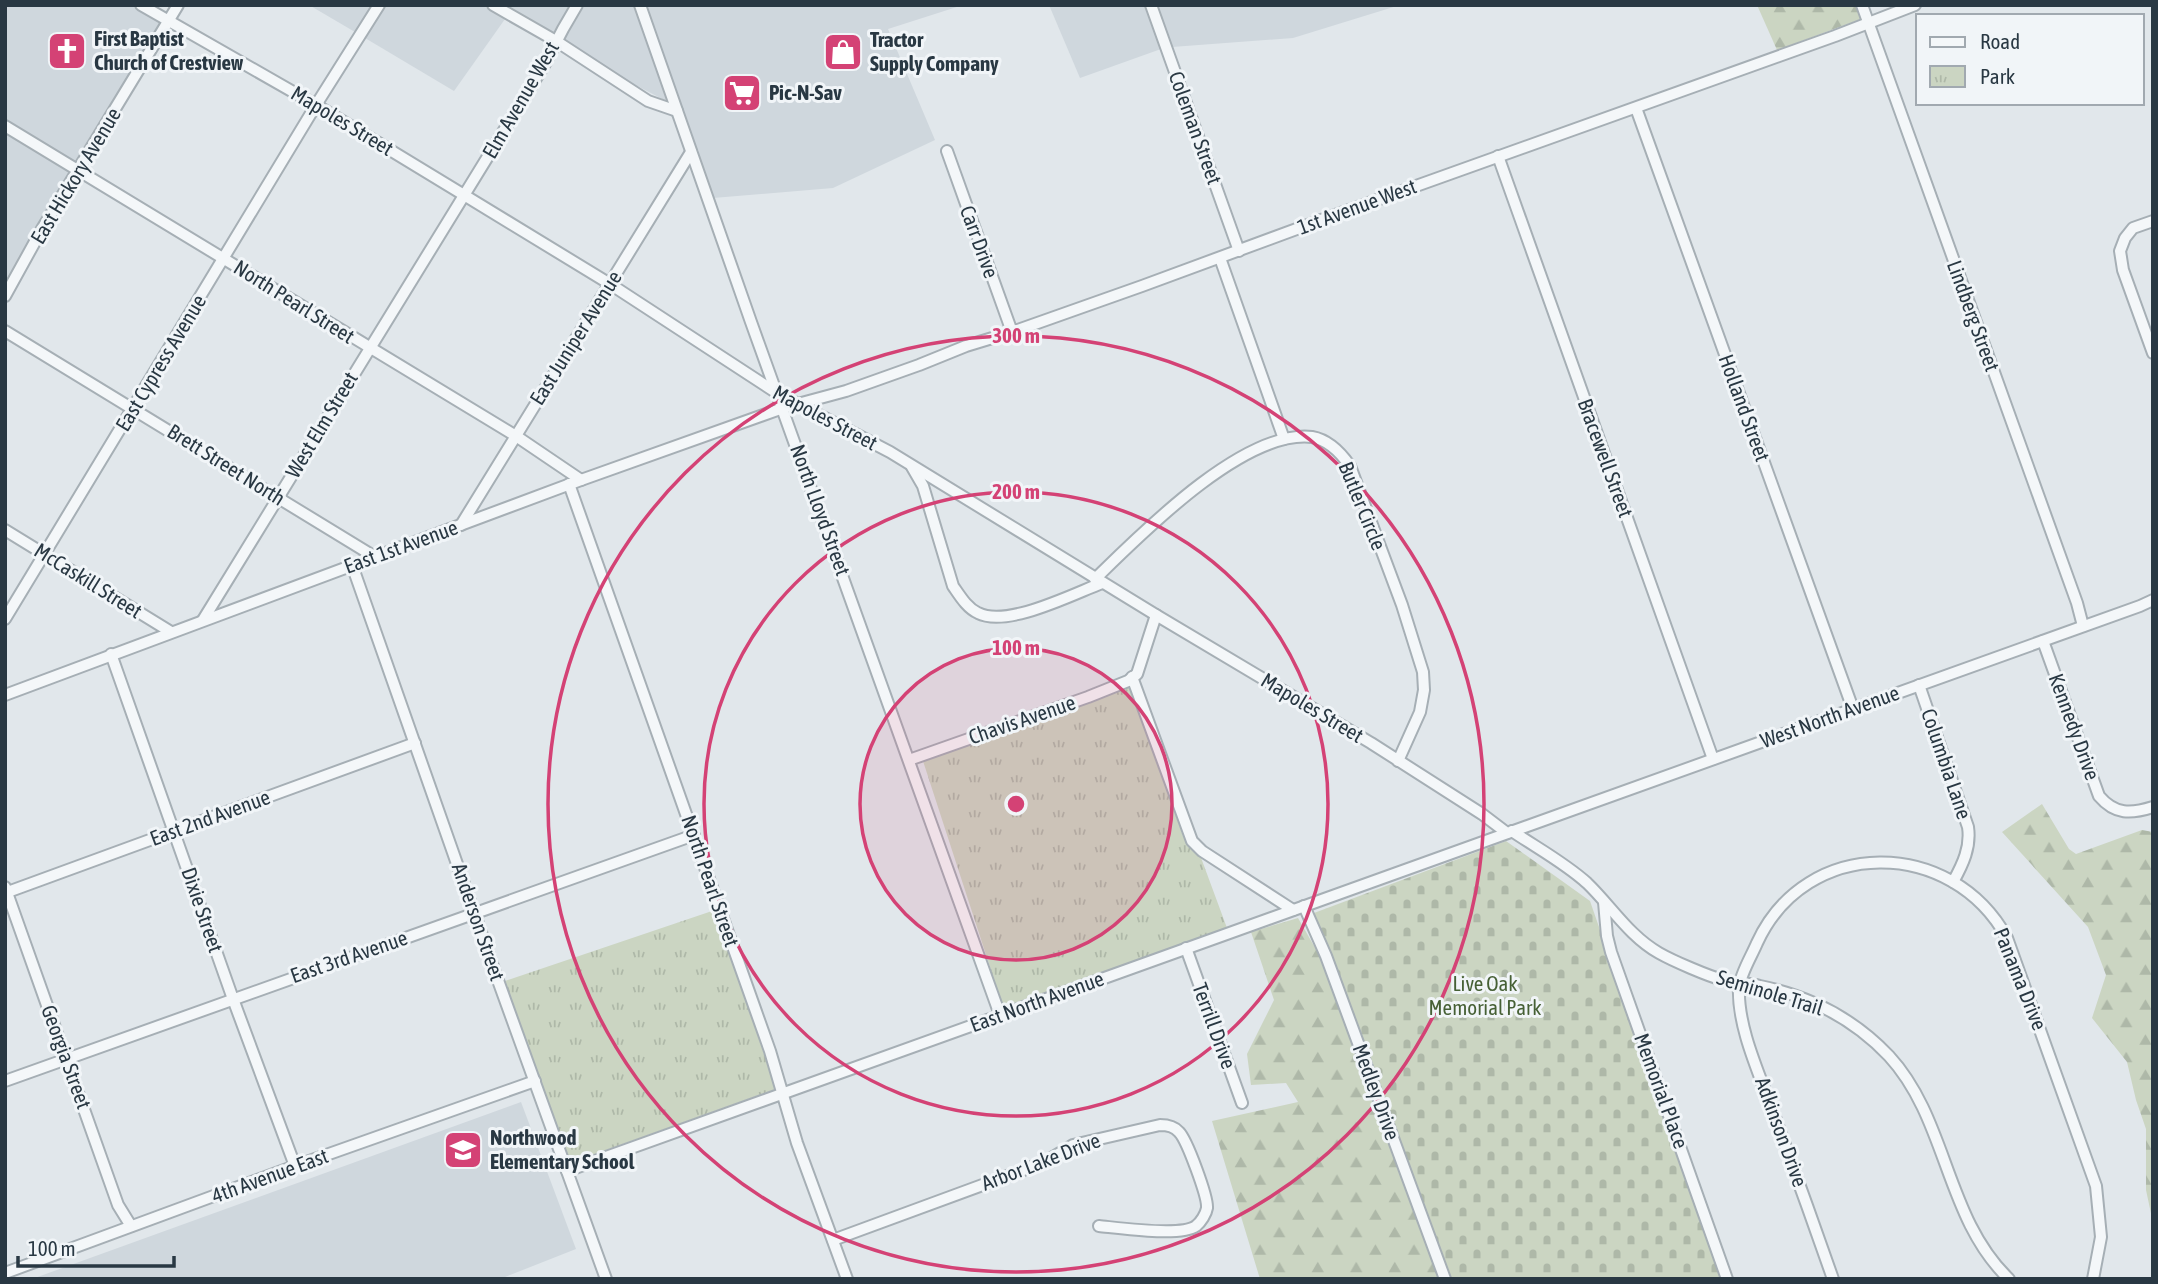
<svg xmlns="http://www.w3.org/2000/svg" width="2158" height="1284" font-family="'Asap Condensed',sans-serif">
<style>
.built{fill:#cfd7dd}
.forest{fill:url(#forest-firs)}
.cemetery{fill:url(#cemetery-stones)}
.park{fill:url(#park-tufts)}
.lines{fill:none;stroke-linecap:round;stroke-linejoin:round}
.minor-casing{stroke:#a6afb5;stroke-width:14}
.minor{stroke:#f4f7f9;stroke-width:10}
.ring{fill:none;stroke:#d44275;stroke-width:3.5}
.labels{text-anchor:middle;stroke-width:6;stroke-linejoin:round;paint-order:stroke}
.poi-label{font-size:21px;font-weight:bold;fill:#293843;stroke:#f1f5f8;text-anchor:start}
.street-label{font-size:21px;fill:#293843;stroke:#f1f5f8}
.park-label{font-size:21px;fill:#466035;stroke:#f1f5f8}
.centre{fill:#d44275;stroke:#f1f5f8;stroke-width:3.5}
.ring-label{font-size:21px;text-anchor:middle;font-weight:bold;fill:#d44275;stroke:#f1f5f8;stroke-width:6;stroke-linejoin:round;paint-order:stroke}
</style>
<defs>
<pattern id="forest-firs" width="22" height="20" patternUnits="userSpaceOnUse" patternTransform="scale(1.75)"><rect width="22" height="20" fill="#cbd5c2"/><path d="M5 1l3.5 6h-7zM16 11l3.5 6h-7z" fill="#aeb8a8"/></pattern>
<pattern id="cemetery-stones" width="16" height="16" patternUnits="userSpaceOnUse" patternTransform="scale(1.75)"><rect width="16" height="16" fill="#cbd5c2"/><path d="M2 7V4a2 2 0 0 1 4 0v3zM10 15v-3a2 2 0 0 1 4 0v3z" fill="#aeb8a8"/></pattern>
<pattern id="park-tufts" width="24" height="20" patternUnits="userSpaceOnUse" patternTransform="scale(1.75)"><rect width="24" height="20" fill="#cbd5c2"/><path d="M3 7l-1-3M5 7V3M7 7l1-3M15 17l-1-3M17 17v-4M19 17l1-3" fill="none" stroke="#aeb8a8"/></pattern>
</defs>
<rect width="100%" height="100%" fill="#e1e7eb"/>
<!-- built -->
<g class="built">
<path d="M5,5H130L161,22L75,163L5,120Z"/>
<path d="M309,5H373L355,32Z"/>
<path d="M386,5H482L505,19L454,91L365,38Z"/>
<path d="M504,5H571L554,33Z"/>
<path d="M585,5H635L668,102L626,80L564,40Z"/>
<path d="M646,5H963L888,29L935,140L833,188L713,198L697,153L699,151L696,148L683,111V108L681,107Z"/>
<path d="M1049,5H1145L1161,49L1080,78Z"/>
<path d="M1156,5H1400L1293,38L1172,47Z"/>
<path d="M5,133L70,172L37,225L5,285Z"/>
<path d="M521,1102L576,1249L500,1279H32Z"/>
</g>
<!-- forest -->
<g class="forest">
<path d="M1757,5H1856L1861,19L1777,50Z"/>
<path d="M2042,804L2069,849L2076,854L2142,830L2153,832V1223L2146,1190V1129L2136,1100L2127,1062L2092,1018L2106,975L2088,927L2002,832Z"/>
<path d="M1298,918L1321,958L1373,1097L1379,1119L1440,1279H1260L1212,1121L1298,1102L1286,1083L1251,1085L1247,1054L1274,1000L1251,932Z"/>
</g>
<!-- cemetery -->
<path class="cemetery" d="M1506,841L1590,901L1721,1279H1452L1314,913Z"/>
<!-- park -->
<g class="park">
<path d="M1130,687L1183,836L1189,846L1200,855L1227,928L1003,1007L923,761Z"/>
<path d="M715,910L776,1089L570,1163L505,981Z"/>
</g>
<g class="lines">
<!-- minor casing -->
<g class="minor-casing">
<g id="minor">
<path d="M141,5L316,105L464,195L610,284L777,393L890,452L1156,615L1371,743L1482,814L1507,833"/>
<path d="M493,5L556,41L648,101L677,111"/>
<path d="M640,5L751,322L1000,1015"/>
<path d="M1151,5L1239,251"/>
<path d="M1862,5L2077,603L2083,626"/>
<path d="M1636,108L1853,709"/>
<path d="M5,126L516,436L581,480"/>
<path d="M947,151L1012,332"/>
<path d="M1498,156L1713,759"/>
<path d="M2153,221L2133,228L2125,238L2120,251L2123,270L2153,353"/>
<path d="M1220,258L1284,439"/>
<path d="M5,296L42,229L178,5"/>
<path d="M5,331L375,557"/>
<path d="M912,467L923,486L953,586C960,596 967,608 978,613C1007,628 1073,594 1102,583"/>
<path d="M569,484L770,1051L797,1143L847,1279"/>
<path d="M461,525L691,152"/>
<path d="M5,530L171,632"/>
<path d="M352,565L495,972L606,1279"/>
<path d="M1095,579C1141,534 1244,429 1312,437C1329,440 1341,453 1350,466L1402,605L1423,672L1424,690L1420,712L1398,761"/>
<path d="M5,619L316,105L379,5"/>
<path d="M203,620L546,62L563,29L577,5"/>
<path d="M2043,641L2099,796C2115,815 2131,814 2153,807"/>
<path d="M111,654L233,999L295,1166"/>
<path d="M1132,677L1192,841L1202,851L1293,910"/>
<path d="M1919,685L1968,827C1971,847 1963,864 1953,882"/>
<path d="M5,695L581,480L783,408L846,391L919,365L966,346L1012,332L1142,286L1321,220L1835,36L1915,5"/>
<path d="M909,760L1088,697L1128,681L1137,674L1156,615"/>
<path d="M1512,831C1537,848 1565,863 1587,883C1611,906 1629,936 1659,953C1673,961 1708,976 1723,980C1735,983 1748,983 1760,986C1809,996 1854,1019 1889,1056C1948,1120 1945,1218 2009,1279"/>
<path d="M5,887L118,1205L131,1226"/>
<path d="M5,893L415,743"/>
<path d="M1604,902L1607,936L1611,952L1727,1279"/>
<path d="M1304,906L1326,956L1445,1279"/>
<path d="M1186,948L1242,1103"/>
<path d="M5,1081L694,835"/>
<path d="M567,1171L2140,606L2153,600"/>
<path d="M833,1240L1045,1162L1073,1145L1160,1125C1167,1125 1174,1126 1179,1132C1187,1140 1208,1197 1207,1208C1206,1214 1201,1222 1196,1226C1181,1237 1119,1228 1099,1226"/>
<path d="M5,1273L295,1166L535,1081"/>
<path d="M1833,1279C1813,1222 1793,1166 1772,1109C1759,1073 1737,1026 1739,987C1741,973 1751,957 1757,943C1806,836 1952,837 2007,938L2096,1186L2101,1237L2093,1279"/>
</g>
</g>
<!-- minor -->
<use href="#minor" class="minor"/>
</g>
<!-- distance rings -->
<circle cx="1016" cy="804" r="156" fill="#d44275" fill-opacity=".12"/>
<g class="ring">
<circle cx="1016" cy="804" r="156"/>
<circle cx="1016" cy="804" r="312"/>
<circle cx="1016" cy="804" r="468"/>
</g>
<!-- icons -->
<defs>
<g id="church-square" transform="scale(2.0125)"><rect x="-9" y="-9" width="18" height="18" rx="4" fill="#d44275" stroke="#f1f5f8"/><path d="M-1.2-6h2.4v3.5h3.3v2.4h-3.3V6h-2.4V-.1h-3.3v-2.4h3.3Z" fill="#fff"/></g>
<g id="shop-square" transform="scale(2.0125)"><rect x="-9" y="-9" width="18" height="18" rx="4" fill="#d44275" stroke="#f1f5f8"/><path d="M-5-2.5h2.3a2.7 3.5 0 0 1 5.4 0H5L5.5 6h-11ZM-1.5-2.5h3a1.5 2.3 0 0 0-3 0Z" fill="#fff"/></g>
<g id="supermarket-square" transform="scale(2.0125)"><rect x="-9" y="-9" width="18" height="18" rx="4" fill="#d44275" stroke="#f1f5f8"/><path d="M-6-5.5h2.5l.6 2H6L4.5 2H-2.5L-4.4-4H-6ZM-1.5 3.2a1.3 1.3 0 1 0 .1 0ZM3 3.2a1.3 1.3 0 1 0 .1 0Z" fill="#fff"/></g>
<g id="school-square" transform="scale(2.0125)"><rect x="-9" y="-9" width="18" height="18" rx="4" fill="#d44275" stroke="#f1f5f8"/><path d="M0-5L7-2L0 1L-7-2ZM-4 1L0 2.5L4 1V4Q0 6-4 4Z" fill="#fff"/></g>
</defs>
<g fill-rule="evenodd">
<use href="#church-square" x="67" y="51"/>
<use href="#shop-square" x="843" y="52"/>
<use href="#supermarket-square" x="742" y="93"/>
<use href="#school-square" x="463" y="1150"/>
</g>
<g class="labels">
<!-- poi labels -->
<g class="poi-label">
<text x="94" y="46">First Baptist<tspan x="94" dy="24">Church of Crestview</tspan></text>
<text x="870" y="47">Tractor<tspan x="870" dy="24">Supply Company</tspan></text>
<text x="769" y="100">Pic-N-Sav</text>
<text x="490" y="1145">Northwood<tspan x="490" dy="24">Elementary School</tspan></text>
</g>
<!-- street labels -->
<g class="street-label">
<text transform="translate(521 100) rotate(-60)" y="7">Elm Avenue West</text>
<text transform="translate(342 121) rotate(31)" y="7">Mapoles Street</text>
<text transform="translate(1195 128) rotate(70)" y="7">Coleman Street</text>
<text transform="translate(76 176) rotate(-59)" y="7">East Hickory Avenue</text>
<text transform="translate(1357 207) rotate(-20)" y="7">1st Avenue West</text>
<text transform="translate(979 242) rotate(70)" y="7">Carr Drive</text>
<text transform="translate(294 302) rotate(32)" y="7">North Pearl Street</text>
<text transform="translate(1973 316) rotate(70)" y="7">Lindberg Street</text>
<text transform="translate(576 338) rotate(-58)" y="7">East Juniper Avenue</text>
<text transform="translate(161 363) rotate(-59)" y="7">East Cypress Avenue</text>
<text transform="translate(1744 408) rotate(70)" y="7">Holland Street</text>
<text transform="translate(825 418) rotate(28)" y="7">Mapoles Street</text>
<text transform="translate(322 425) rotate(-59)" y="7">West Elm Street</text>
<text transform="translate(1605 458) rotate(70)" y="7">Bracewell Street</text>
<text transform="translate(226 465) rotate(32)" y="7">Brett Street North</text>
<text transform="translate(1362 506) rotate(68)" y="7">Butler Circle</text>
<text transform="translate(820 510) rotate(70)" y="7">North Lloyd Street</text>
<text transform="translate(401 547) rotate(-20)" y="7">East 1st Avenue</text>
<text transform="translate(88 581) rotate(32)" y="7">McCaskill Street</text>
<text transform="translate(1312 708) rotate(31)" y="7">Mapoles Street</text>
<text transform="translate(1830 717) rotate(-20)" y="7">West North Avenue</text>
<text transform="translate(1022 720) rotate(-19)" y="7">Chavis Avenue</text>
<text transform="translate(2074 727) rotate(70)" y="7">Kennedy Drive</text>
<text transform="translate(1946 764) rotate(71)" y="7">Columbia Lane</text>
<text transform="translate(210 818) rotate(-20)" y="7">East 2nd Avenue</text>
<text transform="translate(710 881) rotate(71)" y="7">North Pearl Street</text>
<text transform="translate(202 910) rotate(71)" y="7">Dixie Street</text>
<text transform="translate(478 922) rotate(71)" y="7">Anderson Street</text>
<text transform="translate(349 957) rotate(-19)" y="7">East 3rd Avenue</text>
<text transform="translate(2020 979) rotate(68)" y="7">Panama Drive</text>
<text transform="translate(1770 993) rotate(17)" y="7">Seminole Trail</text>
<text transform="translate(1037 1002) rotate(-20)" y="7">East North Avenue</text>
<text transform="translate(1214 1026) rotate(70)" y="7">Terrill Drive</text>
<text transform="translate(66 1057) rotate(70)" y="7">Georgia Street</text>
<text transform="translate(1661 1091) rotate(70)" y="7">Memorial Place</text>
<text transform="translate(1376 1092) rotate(70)" y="7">Medley Drive</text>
<text transform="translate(1781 1132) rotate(70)" y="7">Adkinson Drive</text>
<text transform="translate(1041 1162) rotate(-21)" y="7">Arbor Lake Drive</text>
<text transform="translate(270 1176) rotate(-20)" y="7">4th Avenue East</text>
</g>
<!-- park labels -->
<g class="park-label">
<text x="1485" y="991">Live Oak<tspan x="1485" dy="24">Memorial Park</tspan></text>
</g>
</g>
<circle cx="1016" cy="804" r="10" class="centre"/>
<g class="ring-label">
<text x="1016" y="343">300 m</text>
<text x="1016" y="499">200 m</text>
<text x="1016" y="655">100 m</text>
</g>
<!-- border -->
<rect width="2158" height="1284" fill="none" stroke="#293843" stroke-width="14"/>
<!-- legend -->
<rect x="1916" y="14" width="228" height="91" fill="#f1f5f8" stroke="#a1a9b0" stroke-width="2"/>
<rect x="1930" y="37" width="35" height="10" fill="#f4f7f9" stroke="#a1a9b0" stroke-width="2"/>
<text x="1980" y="49" font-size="21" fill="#293843">Road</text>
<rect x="1930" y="66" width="35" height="21" fill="url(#park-tufts)" stroke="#a1a9b0" stroke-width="2"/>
<text x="1980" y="84" font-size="21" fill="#293843">Park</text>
<!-- scale -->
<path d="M18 1256v10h156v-10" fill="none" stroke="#293843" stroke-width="3.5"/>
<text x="28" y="1256" font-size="21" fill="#293843" stroke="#f1f5f8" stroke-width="5" paint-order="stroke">100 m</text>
</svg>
